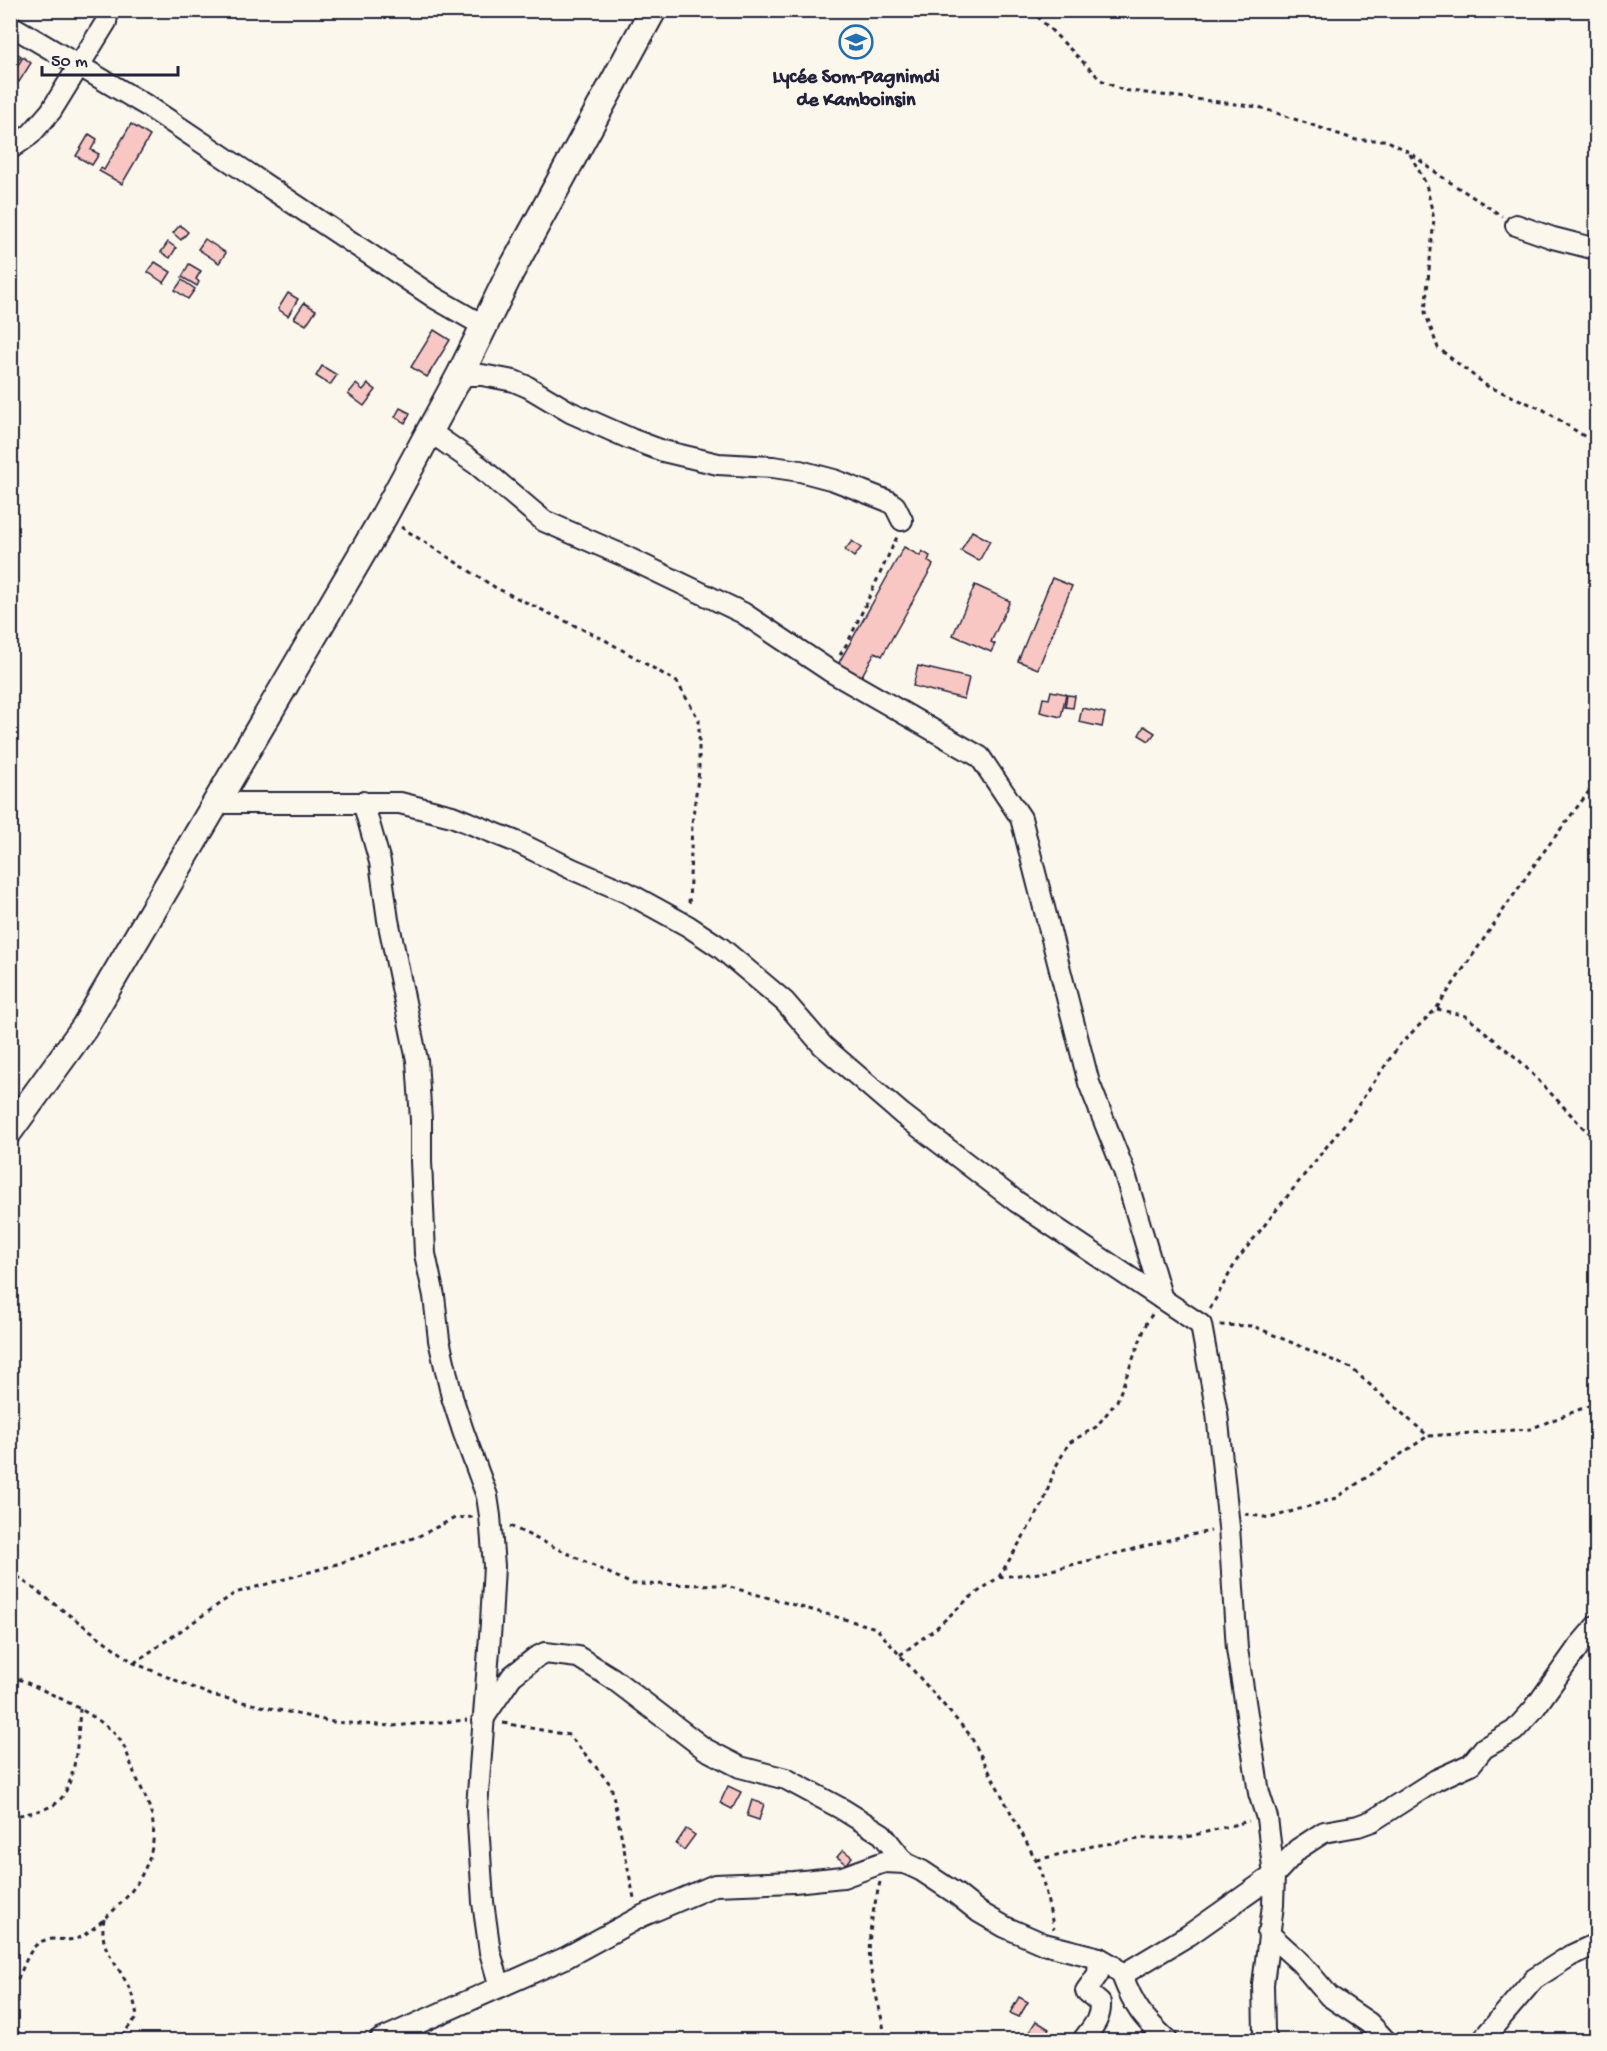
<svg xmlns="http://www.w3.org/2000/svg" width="1607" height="2051" font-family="'Gochi Hand',sans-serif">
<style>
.building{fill:#f8c7c4;stroke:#22223b;stroke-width:1.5}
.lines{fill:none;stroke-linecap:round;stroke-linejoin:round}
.minor-casing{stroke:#22223b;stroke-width:24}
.tertiary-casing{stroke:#22223b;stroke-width:30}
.path{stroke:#22223b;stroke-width:3;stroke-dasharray:4.5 4.5;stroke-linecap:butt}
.minor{stroke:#fbf7ec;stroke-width:20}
.tertiary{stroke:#fbf7ec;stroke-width:26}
.labels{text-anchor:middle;stroke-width:4.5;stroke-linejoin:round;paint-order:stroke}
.poi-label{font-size:20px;font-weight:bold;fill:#22223b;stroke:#fbf7ec}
</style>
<rect width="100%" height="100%" fill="#fbf7ec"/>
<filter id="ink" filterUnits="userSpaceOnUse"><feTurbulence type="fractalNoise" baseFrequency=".0167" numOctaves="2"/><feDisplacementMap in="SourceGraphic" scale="12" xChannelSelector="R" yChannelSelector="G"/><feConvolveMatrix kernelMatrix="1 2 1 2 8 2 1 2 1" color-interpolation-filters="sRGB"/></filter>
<g filter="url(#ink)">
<!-- building -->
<g class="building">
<path d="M12,50L21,56L10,72V52Z"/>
<path d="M23,57L31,63L19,82L11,76Z"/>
<path d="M131,124L150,136L122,184L99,171L101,168L104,170Z"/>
<path d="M89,134L97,139L91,150L99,154L92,165L76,156Z"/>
<path d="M180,225L188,232L181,240L173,233Z"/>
<path d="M205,239L226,253L219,263L198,249Z"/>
<path d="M168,242L176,248L170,258L161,252Z"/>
<path d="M155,262L171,272L164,283L148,272Z"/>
<path d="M189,264L201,271L196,279L199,282L197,286L182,277Z"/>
<path d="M182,280L195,289L188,299L175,290Z"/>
<path d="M288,293L298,299L288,316L278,309Z"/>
<path d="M304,303L316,310L306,325L294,318Z"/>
<path d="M434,330L450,340L427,377L411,367Z"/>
<path d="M322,366L337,375L330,385L316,376Z"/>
<path d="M356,384L363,390L368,384L376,390L364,406L348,394Z"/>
<path d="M400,408L410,413L405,423L395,417Z"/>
<path d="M972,531L990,541L979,561L961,551Z"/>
<path d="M852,541L861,548L854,557L845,550Z"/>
<path d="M904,547L920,556L922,551L930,556L928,561L933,565L882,656L875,652L859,681L836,668Z"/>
<path d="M1052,578L1072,586L1038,669L1018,661Z"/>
<path d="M975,585L1010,601L991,642L995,644L991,652L953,635Z"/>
<path d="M918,666L969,678L964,699L913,686Z"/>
<path d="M1051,691L1066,694L1061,717L1040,712L1043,698L1049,699Z"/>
<path d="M1067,695L1075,696L1073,708L1065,707Z"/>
<path d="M1082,708L1105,713L1102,727L1079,722Z"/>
<path d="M1144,726L1155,733L1149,741L1139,735Z"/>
<path d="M728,1786L741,1792L732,1809L720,1803Z"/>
<path d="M752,1800L764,1804L759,1820L747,1816Z"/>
<path d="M686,1829L695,1835L684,1850L676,1844Z"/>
<path d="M843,1850L852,1857L847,1864L837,1857Z"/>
<path d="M1019,1997L1028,2002L1019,2017L1010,2013Z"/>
<path d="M1036,2021L1049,2029L1043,2040L1029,2032Z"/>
</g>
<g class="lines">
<!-- minor casing -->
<g class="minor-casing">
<g id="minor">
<path d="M10,25L149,107L435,298L484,326"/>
<path d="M10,149L31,134L51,111L106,22L108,10"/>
<path d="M1516,225L1553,238L1596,249"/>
<path d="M460,375H482L514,381L528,387L570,412L631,439L663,451L718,464L773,467L800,471L834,480L888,501L895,506L902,520"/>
<path d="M429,431L479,466L544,521L620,554L743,613L830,671L980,757L1021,818L1089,1083L1124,1171L1162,1299"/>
<path d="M363,802L380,862L388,920L417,1060L421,1120V1161L425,1254L434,1296L439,1340L452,1397L463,1431L487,1496L490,1516L494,1566L491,1623L477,1807L483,1902L490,1952L500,1987"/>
<path d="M214,803H400L452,816L519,843L572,869L626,892L688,926L721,948L785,1002L823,1046L902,1114L1017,1202L1201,1325L1217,1413L1229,1527L1237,1649L1259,1793L1267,1818L1274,1875L1273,1905L1263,1984L1264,2032L1267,2040"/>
<path d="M483,1719L512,1676L535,1658L545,1653L578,1657L612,1678L705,1749L740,1767L786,1779L842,1809L882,1834L905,1863"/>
<path d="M1268,1933L1300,1962L1329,1996L1369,2023L1385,2040"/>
<path d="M1122,1975C1134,2007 1143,2018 1167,2040"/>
<path d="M10,2040H11"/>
<path d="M380,2040L565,1958L642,1916L715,1885L794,1882L843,1877L884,1862L905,1863L922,1871L955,1893L979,1912L1005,1927L1044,1944L1099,1958L1113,1966L1122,1975L1189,1935L1274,1875L1298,1849L1324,1832L1358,1826L1372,1821L1436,1780L1471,1764L1484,1748L1514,1731L1534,1709L1579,1646L1596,1626"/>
<path d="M1083,2040C1092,2028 1101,2019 1100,2003L1086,1991L1098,1974L1099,1958"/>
<path d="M1482,2040L1534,1979L1570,1956L1596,1944"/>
</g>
</g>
<!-- tertiary casing -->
<g class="tertiary-casing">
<path id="tertiary" d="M10,1130L84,1028L384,516L460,375L511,271L653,10"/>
</g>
<!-- path -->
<g class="path">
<path d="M1031,10L1101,80L1122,90L1259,107L1356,140H1386L1409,152L1442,177L1502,216"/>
<path d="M1410,154L1426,184L1434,219L1425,312L1438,348L1487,386L1544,410L1596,444"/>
<path d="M401,527L496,588L605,640L677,682L699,720V771L692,823L689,906"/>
<path d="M840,655L849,640L897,537"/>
<path d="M1437,1009L1466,1016L1520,1061L1596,1141"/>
<path d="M1210,1309L1237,1260L1350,1117L1400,1044L1436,1009L1539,858L1596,782"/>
<path d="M1220,1325L1253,1326L1351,1368L1428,1436L1530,1429L1596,1403"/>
<path d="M1245,1514L1270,1518L1336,1498L1428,1436"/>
<path d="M510,1526L632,1584L723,1585L876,1628L970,1735L1040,1868L1054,1929"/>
<path d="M10,1571L134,1663L211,1695L333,1722L392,1726L467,1720"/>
<path d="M999,1577L1040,1573L1180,1537L1211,1531"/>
<path d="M900,1655L935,1629L968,1599L999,1577L1043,1504L1055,1468L1069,1443L1096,1427L1117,1401L1147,1322L1153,1313"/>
<path d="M134,1663L235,1593L331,1566L419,1536L455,1518L473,1517"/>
<path d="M10,1675C40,1689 91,1710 114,1733C128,1747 128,1760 136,1777C143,1792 151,1806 153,1824C157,1853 139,1886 119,1905C109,1915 88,1935 76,1939C63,1942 49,1934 36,1945C27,1954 23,1969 17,1981L10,1980"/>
<path d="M503,1723L569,1735L611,1785L634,1898"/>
<path d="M10,1817C24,1814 39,1812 52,1806C77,1794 78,1734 80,1709"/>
<path d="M1037,1860L1093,1846L1146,1838H1183L1249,1821"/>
<path d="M880,1882C874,1907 867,1935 870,1962C872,1988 883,2014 885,2040"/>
<path d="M104,1919C99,1948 112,1956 125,1980C132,1992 135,2003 137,2017L118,2040"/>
</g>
<!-- minor -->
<use href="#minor" class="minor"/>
<!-- tertiary -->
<use href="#tertiary" class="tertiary"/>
</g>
</g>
<!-- icons -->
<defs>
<g id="school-ring" transform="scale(1.725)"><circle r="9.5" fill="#fbf7ec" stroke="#1f6fb2" stroke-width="1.5"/><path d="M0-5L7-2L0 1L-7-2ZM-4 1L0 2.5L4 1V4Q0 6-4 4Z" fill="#1f6fb2"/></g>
</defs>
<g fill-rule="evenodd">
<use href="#school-ring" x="856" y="42"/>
</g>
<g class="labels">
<!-- poi labels -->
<g class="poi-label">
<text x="856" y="82">Lycée Som-Pagnimdi<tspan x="856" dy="23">de Kamboinsin</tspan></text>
</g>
</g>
<!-- margin -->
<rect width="1607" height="2051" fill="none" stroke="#fbf7ec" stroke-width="36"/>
<rect x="18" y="18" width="1571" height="2015" fill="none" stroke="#22223b" stroke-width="2" filter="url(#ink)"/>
<!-- scale -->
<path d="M42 66v9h136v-9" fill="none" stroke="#22223b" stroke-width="3"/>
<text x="51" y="66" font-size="18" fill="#22223b" stroke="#fbf7ec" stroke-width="4.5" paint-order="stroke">50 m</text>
</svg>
